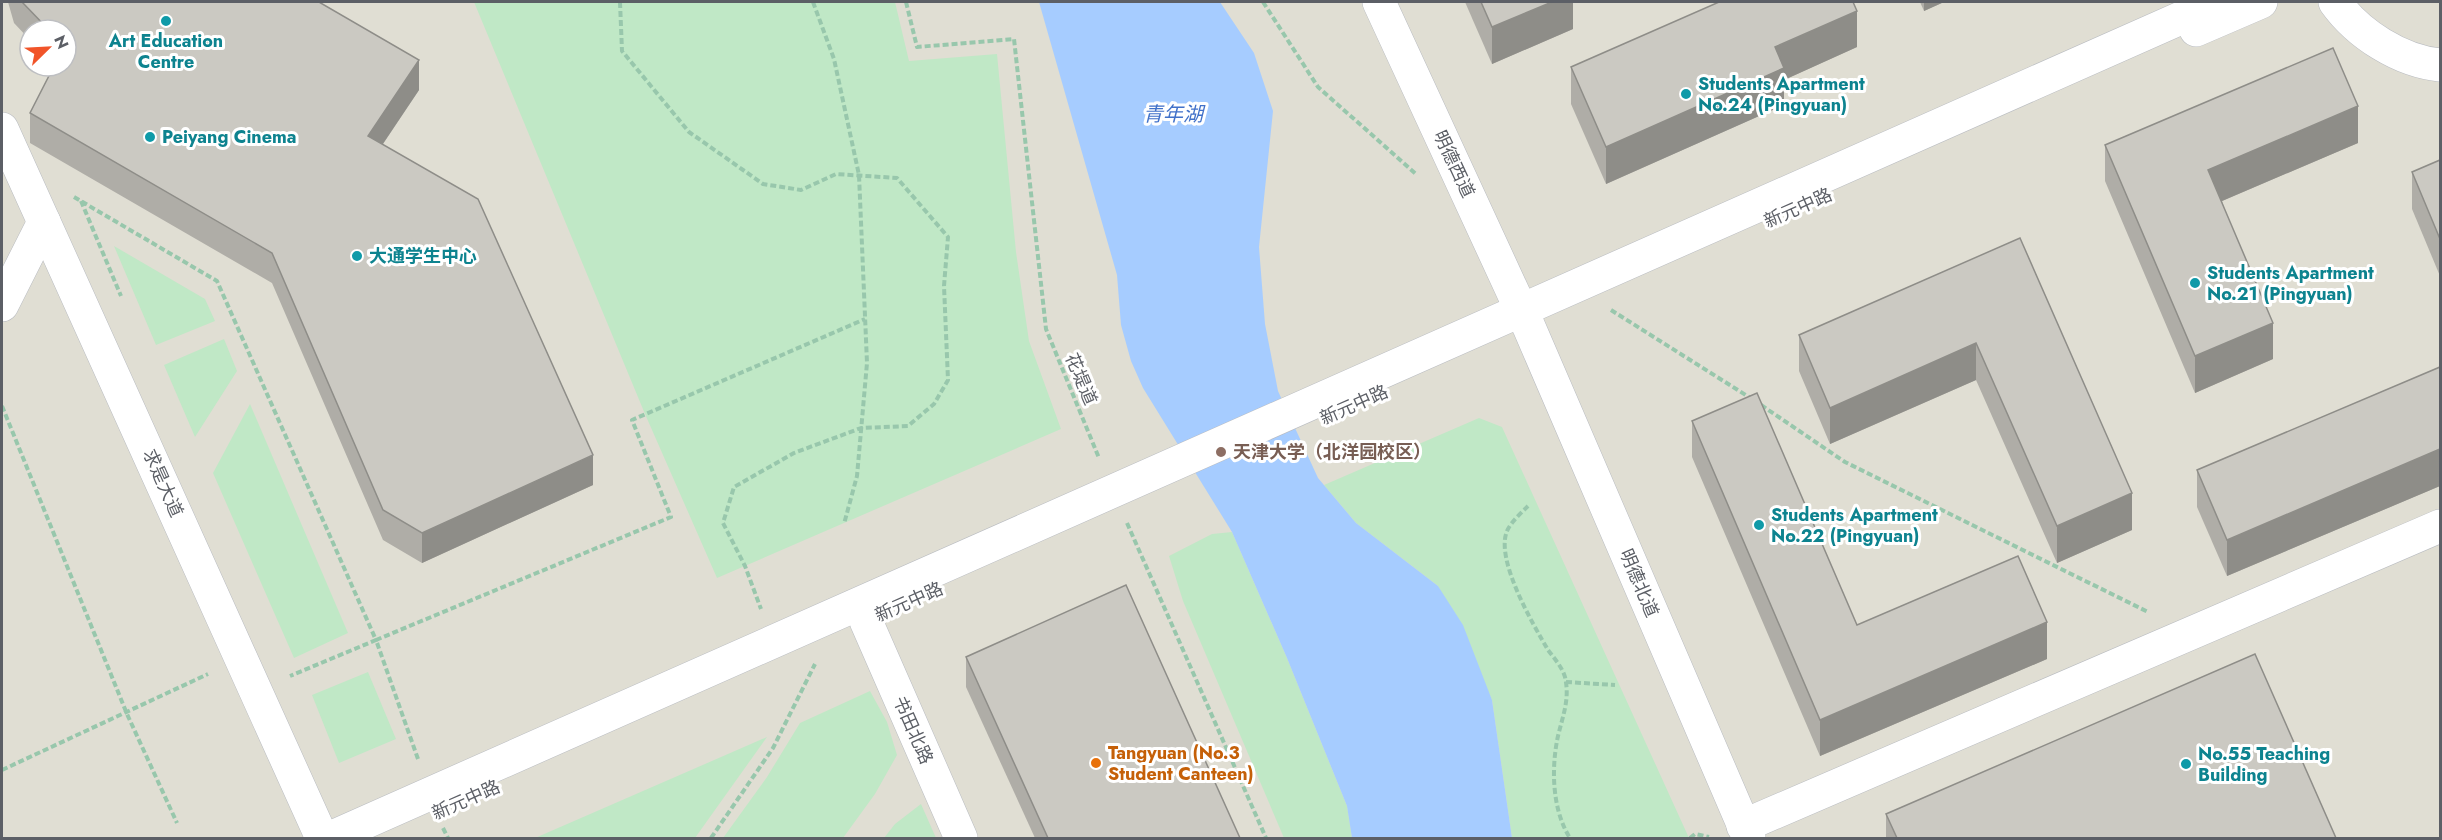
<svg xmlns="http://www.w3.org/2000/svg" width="2442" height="840" font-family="Jost,'Noto Sans SC',sans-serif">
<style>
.education{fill:#e0ded3;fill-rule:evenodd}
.green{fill:#c0e8c6}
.water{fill:#a6ccff}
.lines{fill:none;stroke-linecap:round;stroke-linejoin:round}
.minor-casing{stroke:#b9bcc1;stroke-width:34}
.path{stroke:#98c7ac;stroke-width:4;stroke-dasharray:6 3;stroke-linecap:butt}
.minor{stroke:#fff;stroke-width:33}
.wall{fill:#afada7}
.shaded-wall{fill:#8e8d88}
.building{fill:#cbc9c2;stroke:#8e8d88;stroke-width:1.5}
.culture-dot{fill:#0f9aa8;stroke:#fff;stroke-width:2}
.education-dot{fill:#8d6e63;stroke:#fff;stroke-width:2}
.food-dot{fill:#e8710a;stroke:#fff;stroke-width:2}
.labels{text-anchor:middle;stroke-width:6;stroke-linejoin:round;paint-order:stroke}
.culture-label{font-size:18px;font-weight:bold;fill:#0d838f;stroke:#fff;text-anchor:start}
.street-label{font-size:18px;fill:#5c5f66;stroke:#fff}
.education-label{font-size:18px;font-weight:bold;fill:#785e54;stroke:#fff;text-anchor:start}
.food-label{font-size:18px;font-weight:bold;fill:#c56008;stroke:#fff;text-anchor:start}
.water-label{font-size:20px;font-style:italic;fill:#4171c9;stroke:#fff}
</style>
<rect width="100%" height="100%" fill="#f0efe5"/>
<!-- education -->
<path class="education" d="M2,2H2440V838H2ZM30,30H66V66H30Z"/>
<!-- green -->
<g class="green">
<path d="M474,2H895L909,61L997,54L1016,252L1029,341L1061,429L717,578L645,414Z"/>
<path d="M114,246L205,299L215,321L156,345Z"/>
<path d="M224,339L237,371L195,437L164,365Z"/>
<path d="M250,404L348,633L294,658L213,473Z"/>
<path d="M1479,418L1502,427L1689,838H1512L1492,700L1438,586L1356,523L1324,485Z"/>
<path d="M1232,532L1287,658L1347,806L1352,838H1284L1183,601L1169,556L1212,534Z"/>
<path d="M368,672L396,739L339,763L312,695Z"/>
<path d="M870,691L887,722L897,755L875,794L843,838H723L767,777L800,723Z"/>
<path d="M767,737L695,838H535Z"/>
<path d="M921,804L936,838H884L895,824Z"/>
</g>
<!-- water -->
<path class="water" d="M1039,2H1220L1254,53L1273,111L1259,247L1265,324L1278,391L1318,478L1356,523L1438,586L1463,625L1492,700L1512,838H1352L1347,806L1287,658L1232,532L1143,388L1131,361L1121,325L1117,275Z"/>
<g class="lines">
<!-- minor casing -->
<g class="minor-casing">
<g id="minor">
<path d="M1379,2L1529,327L1749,838"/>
<path d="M2335,2C2358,34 2400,61 2440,65"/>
<path d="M2196,30L2261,2"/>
<path d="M2,129L322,838"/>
<path d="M2,305L44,222"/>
<path d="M866,621L961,838"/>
<path d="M1743,826L2440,526"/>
<path d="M330,838L2217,2"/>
</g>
</g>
<!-- path -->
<g class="path">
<path d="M620,2L622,51L689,132L763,184L801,190L836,174L897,178L948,237L944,286L948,380L934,404L908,426L861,428L794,453L734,487L723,523L745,566L761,609"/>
<path d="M813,2L834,59L859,175L867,363L857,476L844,524"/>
<path d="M906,2L917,47L1014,39L1046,329L1099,458"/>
<path d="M1263,2L1318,87L1416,174"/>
<path d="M74,197L217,281L376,640L290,676"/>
<path d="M81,201L121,296"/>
<path d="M1611,310L1752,399"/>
<path d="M1761,405L1845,462L2148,612"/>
<path d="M2,406L127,714L177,823"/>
<path d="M1528,506C1521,513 1511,522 1507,531C1495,560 1533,624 1548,650C1554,658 1562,667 1565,677C1570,699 1563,715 1558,736C1551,768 1552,810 1570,838"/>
<path d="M1127,523L1266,838"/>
<path d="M1566,682L1615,685"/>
<path d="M418,759L376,640L671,517L632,420L865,319"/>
<path d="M2,770L208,674"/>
<path d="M443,828L448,838"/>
<path d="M711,838L773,748L815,664"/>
<path d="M1690,838L1695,834L1709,837"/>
</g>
<!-- minor -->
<use href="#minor" class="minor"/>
</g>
<!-- wall -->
<g class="wall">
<path d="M8,2H319L419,90L383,144L593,485L422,563L383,540L272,283L30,143V113L66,66V30H30V40L14,23Z"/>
<path d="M1465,2H1573V29L1492,64Z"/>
<path d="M1920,2H1944L1924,11Z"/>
<path d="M1857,47L1784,80V105L1606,184L1571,104V67Z"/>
<path d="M2358,143L2222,201L2273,359L2195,393L2105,181V145Z"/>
<path d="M2440,160V276L2412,209V172Z"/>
<path d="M2020,238L2132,530L2057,563L1976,380L1830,444L1799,371V335Z"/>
<path d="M2440,367V486L2227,576L2197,507V470Z"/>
<path d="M1692,421L1857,625L2047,659L1820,756L1692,457Z"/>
<path d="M966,657L1240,838H1035L966,687Z"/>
<path d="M1886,814L2336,838H1886Z"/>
</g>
<!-- shaded-wall -->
<g class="shaded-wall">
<path d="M1552,2H1573V29L1492,64V27Z"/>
<path d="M1924,2H1944L1924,11Z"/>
<path d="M1857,11V47L1784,80V105L1606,184V147L1775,47Z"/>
<path d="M419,60V90L368,166V136Z"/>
<path d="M2358,106V143L2208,207V170Z"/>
<path d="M2273,323V359L2195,393V356Z"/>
<path d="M1976,343V380L1830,444V408Z"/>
<path d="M2440,449V486L2227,576V540Z"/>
<path d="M593,455V485L422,563V533Z"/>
<path d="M2132,493V530L2057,563V526Z"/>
<path d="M2047,622V659L1820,756V720Z"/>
</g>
<!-- building -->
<g class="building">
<path d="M22,2H319L419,60L368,136L478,199L593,455L422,533L383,510L272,253L30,113L54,66H66V30H49Z"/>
<path d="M1481,2H1552L1492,27Z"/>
<path d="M1719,2H1853L1857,11L1775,47L1784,68L1606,147L1571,67Z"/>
<path d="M2333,48L2358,106L2208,170L2273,323L2195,356L2105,145Z"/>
<path d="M2440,160V239L2412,172Z"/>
<path d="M2020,238L2132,493L2057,526L1976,343L1830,408L1799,335Z"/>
<path d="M2440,367V449L2227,540L2197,470Z"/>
<path d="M1757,393L1857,625L2018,556L2047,622L1820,720L1692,421Z"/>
<path d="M1126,585L1240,838H1048L966,657Z"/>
<path d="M2255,654L2336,838H1897L1886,814Z"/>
</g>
<!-- markers -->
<g class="culture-dot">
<circle cx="166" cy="21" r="6"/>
<circle cx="1686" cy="94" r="6"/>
<circle cx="150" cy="137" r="6"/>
<circle cx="357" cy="256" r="6"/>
<circle cx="2195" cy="283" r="6"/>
<circle cx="1759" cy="525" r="6"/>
<circle cx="2186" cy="764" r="6"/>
</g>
<circle class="education-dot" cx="1221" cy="452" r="6"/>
<circle class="food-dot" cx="1096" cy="763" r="6"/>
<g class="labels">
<!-- culture labels -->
<g class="culture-label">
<text x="166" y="47" text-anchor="middle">Art Education<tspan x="166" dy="21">Centre</tspan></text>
<text x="1698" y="90">Students Apartment<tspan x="1698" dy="21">No.24 (Pingyuan)</tspan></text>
<text x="162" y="143">Peiyang Cinema</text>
<text x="369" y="262">大通学生中心</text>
<text x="2207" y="279">Students Apartment<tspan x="2207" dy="21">No.21 (Pingyuan)</tspan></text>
<text x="1771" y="521">Students Apartment<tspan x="1771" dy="21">No.22 (Pingyuan)</tspan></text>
<text x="2198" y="760">No.55 Teaching<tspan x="2198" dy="21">Building</tspan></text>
</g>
<!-- street labels -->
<g class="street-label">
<text transform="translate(1454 164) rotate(65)" y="6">明德西道</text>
<text transform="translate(1798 208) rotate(-24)" y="6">新元中路</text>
<text transform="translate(1081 379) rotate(67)" y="6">花堤道</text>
<text transform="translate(1354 405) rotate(-24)" y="6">新元中路</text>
<text transform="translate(163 483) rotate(66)" y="6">求是大道</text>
<text transform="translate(1639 583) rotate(67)" y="6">明德北道</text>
<text transform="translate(909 602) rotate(-24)" y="6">新元中路</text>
<text transform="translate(913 730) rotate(66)" y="6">书田北路</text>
<text transform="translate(466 800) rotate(-24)" y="6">新元中路</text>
</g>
<!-- education labels -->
<g class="education-label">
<text x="1233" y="458">天津大学（北洋园校区）</text>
</g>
<!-- food labels -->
<g class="food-label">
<text x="1108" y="759">Tangyuan (No.3<tspan x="1108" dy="21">Student Canteen)</tspan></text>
</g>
<!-- water labels -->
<g class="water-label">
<text x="1173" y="121">青年湖</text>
</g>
</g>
<!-- border -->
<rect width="2442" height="840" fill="none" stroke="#5c5f66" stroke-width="6"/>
<!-- north arrow -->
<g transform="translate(48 48) rotate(66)"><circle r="28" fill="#ffffff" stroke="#bebfc2" stroke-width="1.5"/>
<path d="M0-4.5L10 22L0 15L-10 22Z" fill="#f15429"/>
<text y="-9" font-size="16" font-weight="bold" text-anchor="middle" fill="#5c5f66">N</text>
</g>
</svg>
